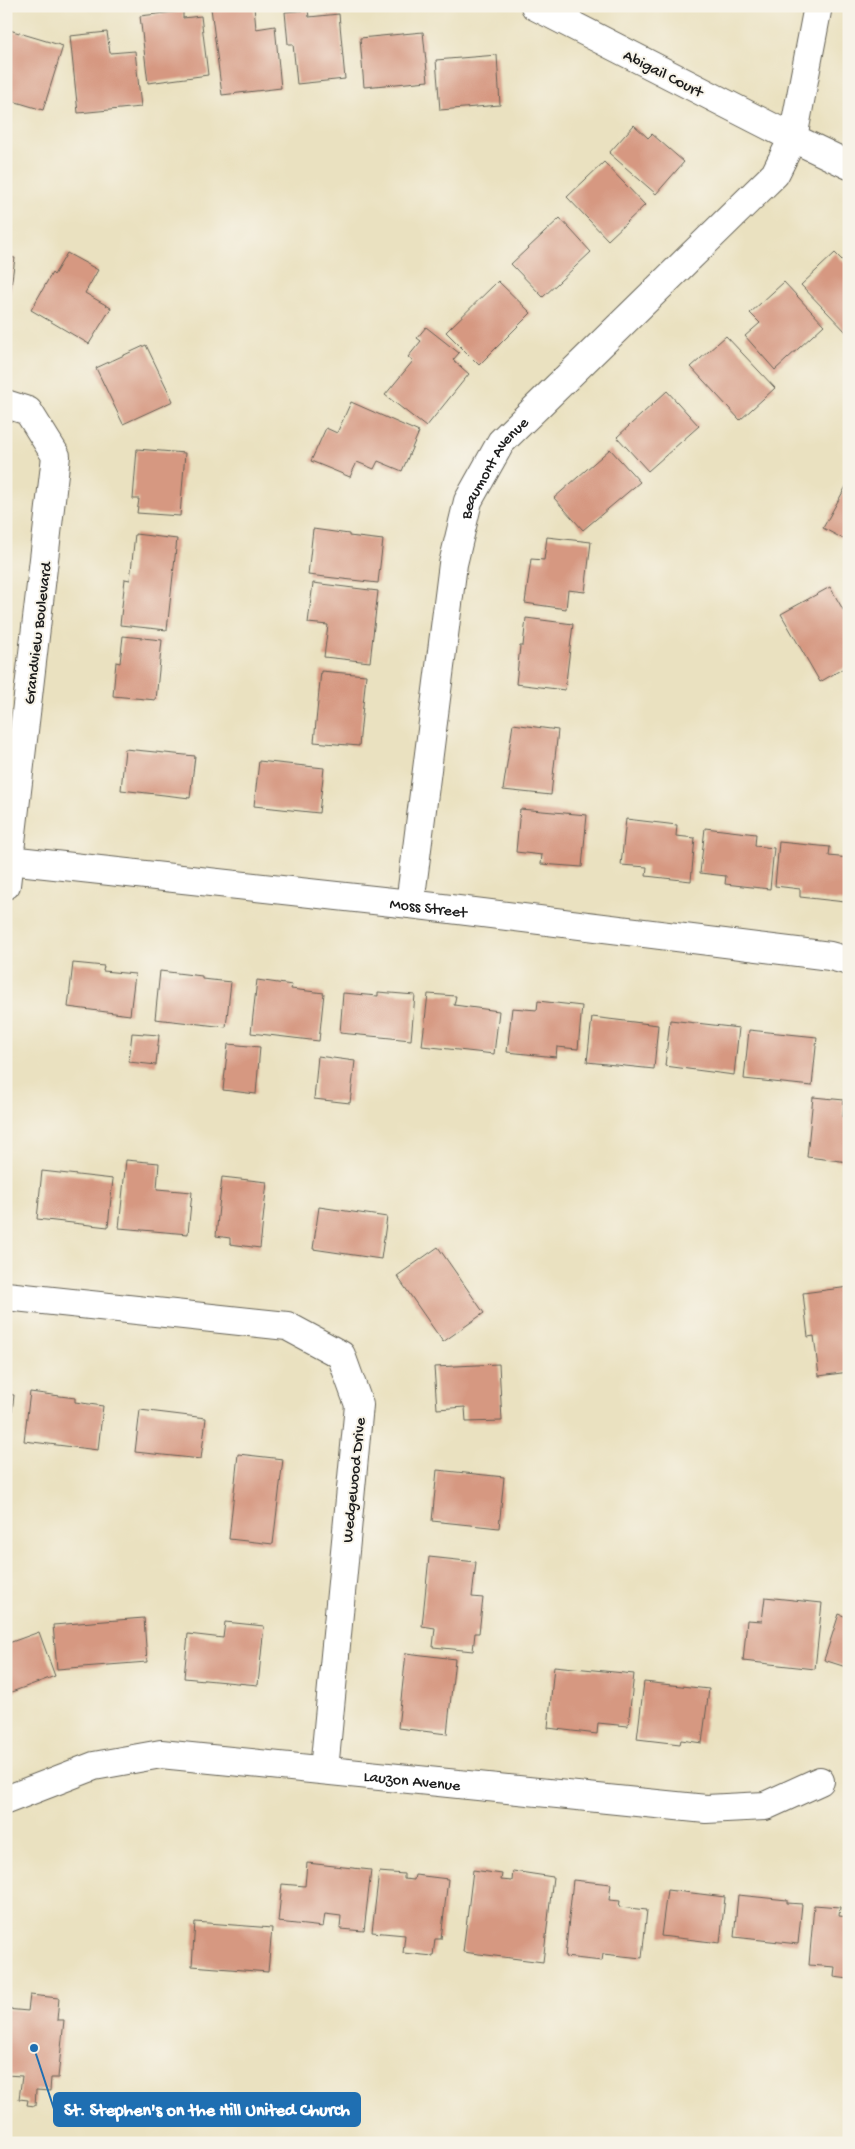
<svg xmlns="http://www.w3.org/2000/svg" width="855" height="2149" font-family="'Gochi Hand',sans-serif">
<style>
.building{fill:#d69881}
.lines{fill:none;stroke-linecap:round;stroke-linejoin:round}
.minor-casing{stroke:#646155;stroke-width:30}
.tertiary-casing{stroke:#646155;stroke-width:30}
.minor{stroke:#fff;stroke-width:28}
.tertiary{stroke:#fff;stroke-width:28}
.labels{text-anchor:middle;stroke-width:4;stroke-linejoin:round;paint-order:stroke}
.street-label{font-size:16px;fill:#1c1c1c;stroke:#f7f3e8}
.leader{fill:none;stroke:#1f6fb2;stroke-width:2}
.callout-dot{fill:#1f6fb2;stroke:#f7f3e8;stroke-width:2}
.callout{fill:#1f6fb2;stroke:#1f6fb2;stroke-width:2}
.callout-label{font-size:18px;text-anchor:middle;font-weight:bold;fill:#fff}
</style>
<rect width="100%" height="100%" fill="#f7f3e8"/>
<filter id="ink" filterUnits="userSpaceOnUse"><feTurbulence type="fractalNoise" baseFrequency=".02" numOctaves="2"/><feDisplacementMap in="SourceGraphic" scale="10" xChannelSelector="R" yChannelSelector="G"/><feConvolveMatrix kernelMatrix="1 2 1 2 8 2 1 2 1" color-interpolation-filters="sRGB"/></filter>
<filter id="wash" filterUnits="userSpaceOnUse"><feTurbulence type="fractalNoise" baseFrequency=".0096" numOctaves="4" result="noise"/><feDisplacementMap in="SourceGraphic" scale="20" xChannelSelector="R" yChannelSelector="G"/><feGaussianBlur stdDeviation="1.12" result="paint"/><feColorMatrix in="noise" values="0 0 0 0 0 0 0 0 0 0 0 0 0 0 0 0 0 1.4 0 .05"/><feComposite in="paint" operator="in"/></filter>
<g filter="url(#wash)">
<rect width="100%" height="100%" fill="#eae1c0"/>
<g id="blocks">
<!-- building -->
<g class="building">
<path d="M229,6H254L256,29L275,26L281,88L222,95L211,8Z"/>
<path d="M308,10L309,17L339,14L345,79L297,84L293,44H288L285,12Z"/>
<path d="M183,11V18L201,16L208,75L148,83L140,16Z"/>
<path d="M6,29L63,46L43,110L6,99Z"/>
<path d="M107,32L110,53L135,51L141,107L78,113L70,36Z"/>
<path d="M423,32L428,81L364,87L360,38Z"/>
<path d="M497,55L500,105L440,110L436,60Z"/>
<path d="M634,125L648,138L652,134L684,162L656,194L609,153Z"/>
<path d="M604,162L645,205L608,240L567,197Z"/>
<path d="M560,218L591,252L543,297L511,264Z"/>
<path d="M67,253L98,270L85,293L111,308L89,344L31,310L52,273L54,275Z"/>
<path d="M835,253L849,267V335L801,285Z"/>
<path d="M6,257L15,258L9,301L6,300Z"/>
<path d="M498,281L531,313L479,365L446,332Z"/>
<path d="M784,282L824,325L775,370L745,336L760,323L750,313Z"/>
<path d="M426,327L459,353L453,360L469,374L426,427L385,395L413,361L408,357L421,341L417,338Z"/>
<path d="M726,336L775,388L740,420L691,367Z"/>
<path d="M146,345L173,401L123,424L96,368Z"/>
<path d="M667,391L699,426L648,471L617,437Z"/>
<path d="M351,402L419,432L402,471L378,461L374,469L357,462L350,477L311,461L326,428L337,433Z"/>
<path d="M137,449L185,453L180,516L137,513L139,499H133Z"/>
<path d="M610,449L640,482L583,530L554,498Z"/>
<path d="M849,481V542L823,528Z"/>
<path d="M313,529L349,534V536L383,540L378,583L308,575Z"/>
<path d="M135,534L177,539L167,630L120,625L125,579L130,580Z"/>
<path d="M547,537L591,542L585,592L568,590L566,609L525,603L531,559L544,560Z"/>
<path d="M313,583L378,591L370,662L324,657L328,625L308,623Z"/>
<path d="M830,587L849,620V665L820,682L781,614Z"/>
<path d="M526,618L573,624L565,690L516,684L520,646H523Z"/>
<path d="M123,636L162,640L156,700L113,696L116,662L120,663Z"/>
<path d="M321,671L366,675L359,746L314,742Z"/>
<path d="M513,724L558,730L551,795L503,790Z"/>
<path d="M125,749L195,756L190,798L121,790Z"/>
<path d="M259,761L324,768L319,813L254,806Z"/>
<path d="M520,809L587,815L582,867L541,864L542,855L516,852Z"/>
<path d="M626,819L677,825L676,836L695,838L691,881L646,876L647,867L621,865Z"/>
<path d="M705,828L756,834L755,846L774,848L770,889L725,884L726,876L700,873Z"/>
<path d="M779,842L830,847L829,856L849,858L845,902L800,897V889L775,886Z"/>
<path d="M73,963L104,966L103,971L135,974L130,1015L68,1007Z"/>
<path d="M160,971L202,976V979L231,982L226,1027L155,1019Z"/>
<path d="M257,980L292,985L291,989L324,993L319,1041L251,1033Z"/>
<path d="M378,992L415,995L411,1040L340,1033L343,993L378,996Z"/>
<path d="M428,994L456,996L454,1005L499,1011L494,1054L422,1046Z"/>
<path d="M538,1001L582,1006L578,1049L557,1047L556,1057L507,1052L512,1008L537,1010Z"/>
<path d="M592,1017L658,1025L654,1069L587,1062Z"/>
<path d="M670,1020L739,1028L734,1075L665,1066Z"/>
<path d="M749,1030L817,1037L812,1086L744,1079Z"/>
<path d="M132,1033L159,1035L156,1065L129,1062Z"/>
<path d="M228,1044L260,1047L256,1094L223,1090Z"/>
<path d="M318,1056L355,1061L350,1103L314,1099Z"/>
<path d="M813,1097L844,1100L843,1117H849V1162L807,1157Z"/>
<path d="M126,1160L159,1163L157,1189L192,1192L188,1234L119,1228Z"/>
<path d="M42,1171L113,1179L108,1227L37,1219Z"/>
<path d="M222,1177L267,1182L260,1248L230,1244V1238L216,1236Z"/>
<path d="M319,1207L387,1217L381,1259L313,1249Z"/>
<path d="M438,1247L484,1313L443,1342L397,1276Z"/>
<path d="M849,1287V1372L819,1376L814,1336L808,1337L803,1293Z"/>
<path d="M499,1364L502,1421L466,1422L465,1407L437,1409L434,1367Z"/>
<path d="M30,1392L75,1398V1402L103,1406L98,1450L24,1441Z"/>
<path d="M6,1394L14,1395L9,1438L6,1437Z"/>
<path d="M140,1410L206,1418L201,1459L135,1452Z"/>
<path d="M238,1454L283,1459L273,1544L229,1539Z"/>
<path d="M437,1470L504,1477L499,1528L432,1521Z"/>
<path d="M429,1557L476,1562L472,1597L483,1598L479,1633H475L473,1651L433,1647L435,1628L422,1626Z"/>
<path d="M765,1597L822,1603L815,1669L743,1661L747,1620L762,1621Z"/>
<path d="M839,1614L849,1618V1668L824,1660Z"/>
<path d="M144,1618L147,1662L57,1669L53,1625Z"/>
<path d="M225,1622L264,1626L258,1685L184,1678L188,1634L223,1638Z"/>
<path d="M39,1632L55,1676L6,1694V1644Z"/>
<path d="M406,1653L455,1659L447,1734L398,1728Z"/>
<path d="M554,1666L634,1674L628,1726L598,1723L597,1734L548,1728Z"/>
<path d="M644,1682L709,1689L702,1743L681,1740L680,1744L637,1739Z"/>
<path d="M307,1863L371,1870L364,1931L340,1929L341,1916L325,1914L323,1927L278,1922L282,1884L305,1886Z"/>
<path d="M473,1870L502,1874L501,1880L512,1881L513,1871L553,1877L543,1962L463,1952Z"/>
<path d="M379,1872L404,1874V1879L414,1880L415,1875L448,1879L441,1939H435L433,1956L403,1953L405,1935L372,1932Z"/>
<path d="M573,1880L611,1884L609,1900L620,1901L619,1907L647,1910L642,1958L603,1954L602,1961L565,1957Z"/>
<path d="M667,1890L725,1897L720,1943L661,1936Z"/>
<path d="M738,1895L787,1900V1903L802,1904L798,1944L734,1937Z"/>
<path d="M814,1905L840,1907L839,1916L849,1917V1979L834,1977L835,1967L809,1965Z"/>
<path d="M195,1922L272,1928L268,1972L192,1966Z"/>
<path d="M30,1995L59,1998L57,2020H64L58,2078H51L50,2091L36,2090L35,2106L27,2105L28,2100L19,2099L22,2076L6,2075V2009L28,2011Z"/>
</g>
</g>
</g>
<g filter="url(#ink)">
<use href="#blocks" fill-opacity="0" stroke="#646155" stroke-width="1"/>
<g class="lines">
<!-- minor casing -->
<g class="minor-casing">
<g id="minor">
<path d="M6,404L28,411L56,456L6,885"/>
<path id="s1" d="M9,860L410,904L830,956L849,961"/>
<path id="s2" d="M410,904L453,564L468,501L501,442L775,174L793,138L535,6"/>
<path d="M6,1296L287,1326L341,1355L359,1405L324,1770"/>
<path id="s3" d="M6,1800L94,1766L161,1754L706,1809L765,1806L820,1781"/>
</g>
</g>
<!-- tertiary casing -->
<g class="tertiary-casing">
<path id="tertiary" d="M818,6L793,138L849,165"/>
</g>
<!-- minor -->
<use href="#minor" class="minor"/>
<!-- tertiary -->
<use href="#tertiary" class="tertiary"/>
</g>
</g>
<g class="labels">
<!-- street labels -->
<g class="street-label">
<text transform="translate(664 72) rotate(27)" y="6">Abigail Court</text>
<text dy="6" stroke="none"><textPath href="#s2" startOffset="449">Beaumont Avenue</textPath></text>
<text transform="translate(36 633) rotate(-83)" y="6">Grandview Boulevard</text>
<text dy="6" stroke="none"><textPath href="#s1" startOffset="422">Moss Street</textPath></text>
<text transform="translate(352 1480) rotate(-84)" y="6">Wedgewood Drive</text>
<text dy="6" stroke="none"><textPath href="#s3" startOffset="415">Lauzon Avenue</textPath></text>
</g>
</g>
<!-- callouts -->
<path class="leader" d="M34 2048L54 2109"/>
<circle class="callout-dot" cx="34" cy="2048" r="5"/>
<rect class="callout" x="54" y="2093" width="306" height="33" rx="5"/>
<g class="callout-label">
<text x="207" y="2115">St. Stephen's on the Hill United Church</text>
</g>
<!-- margin -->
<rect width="855" height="2149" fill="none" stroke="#f7f3e8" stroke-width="25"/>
</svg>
